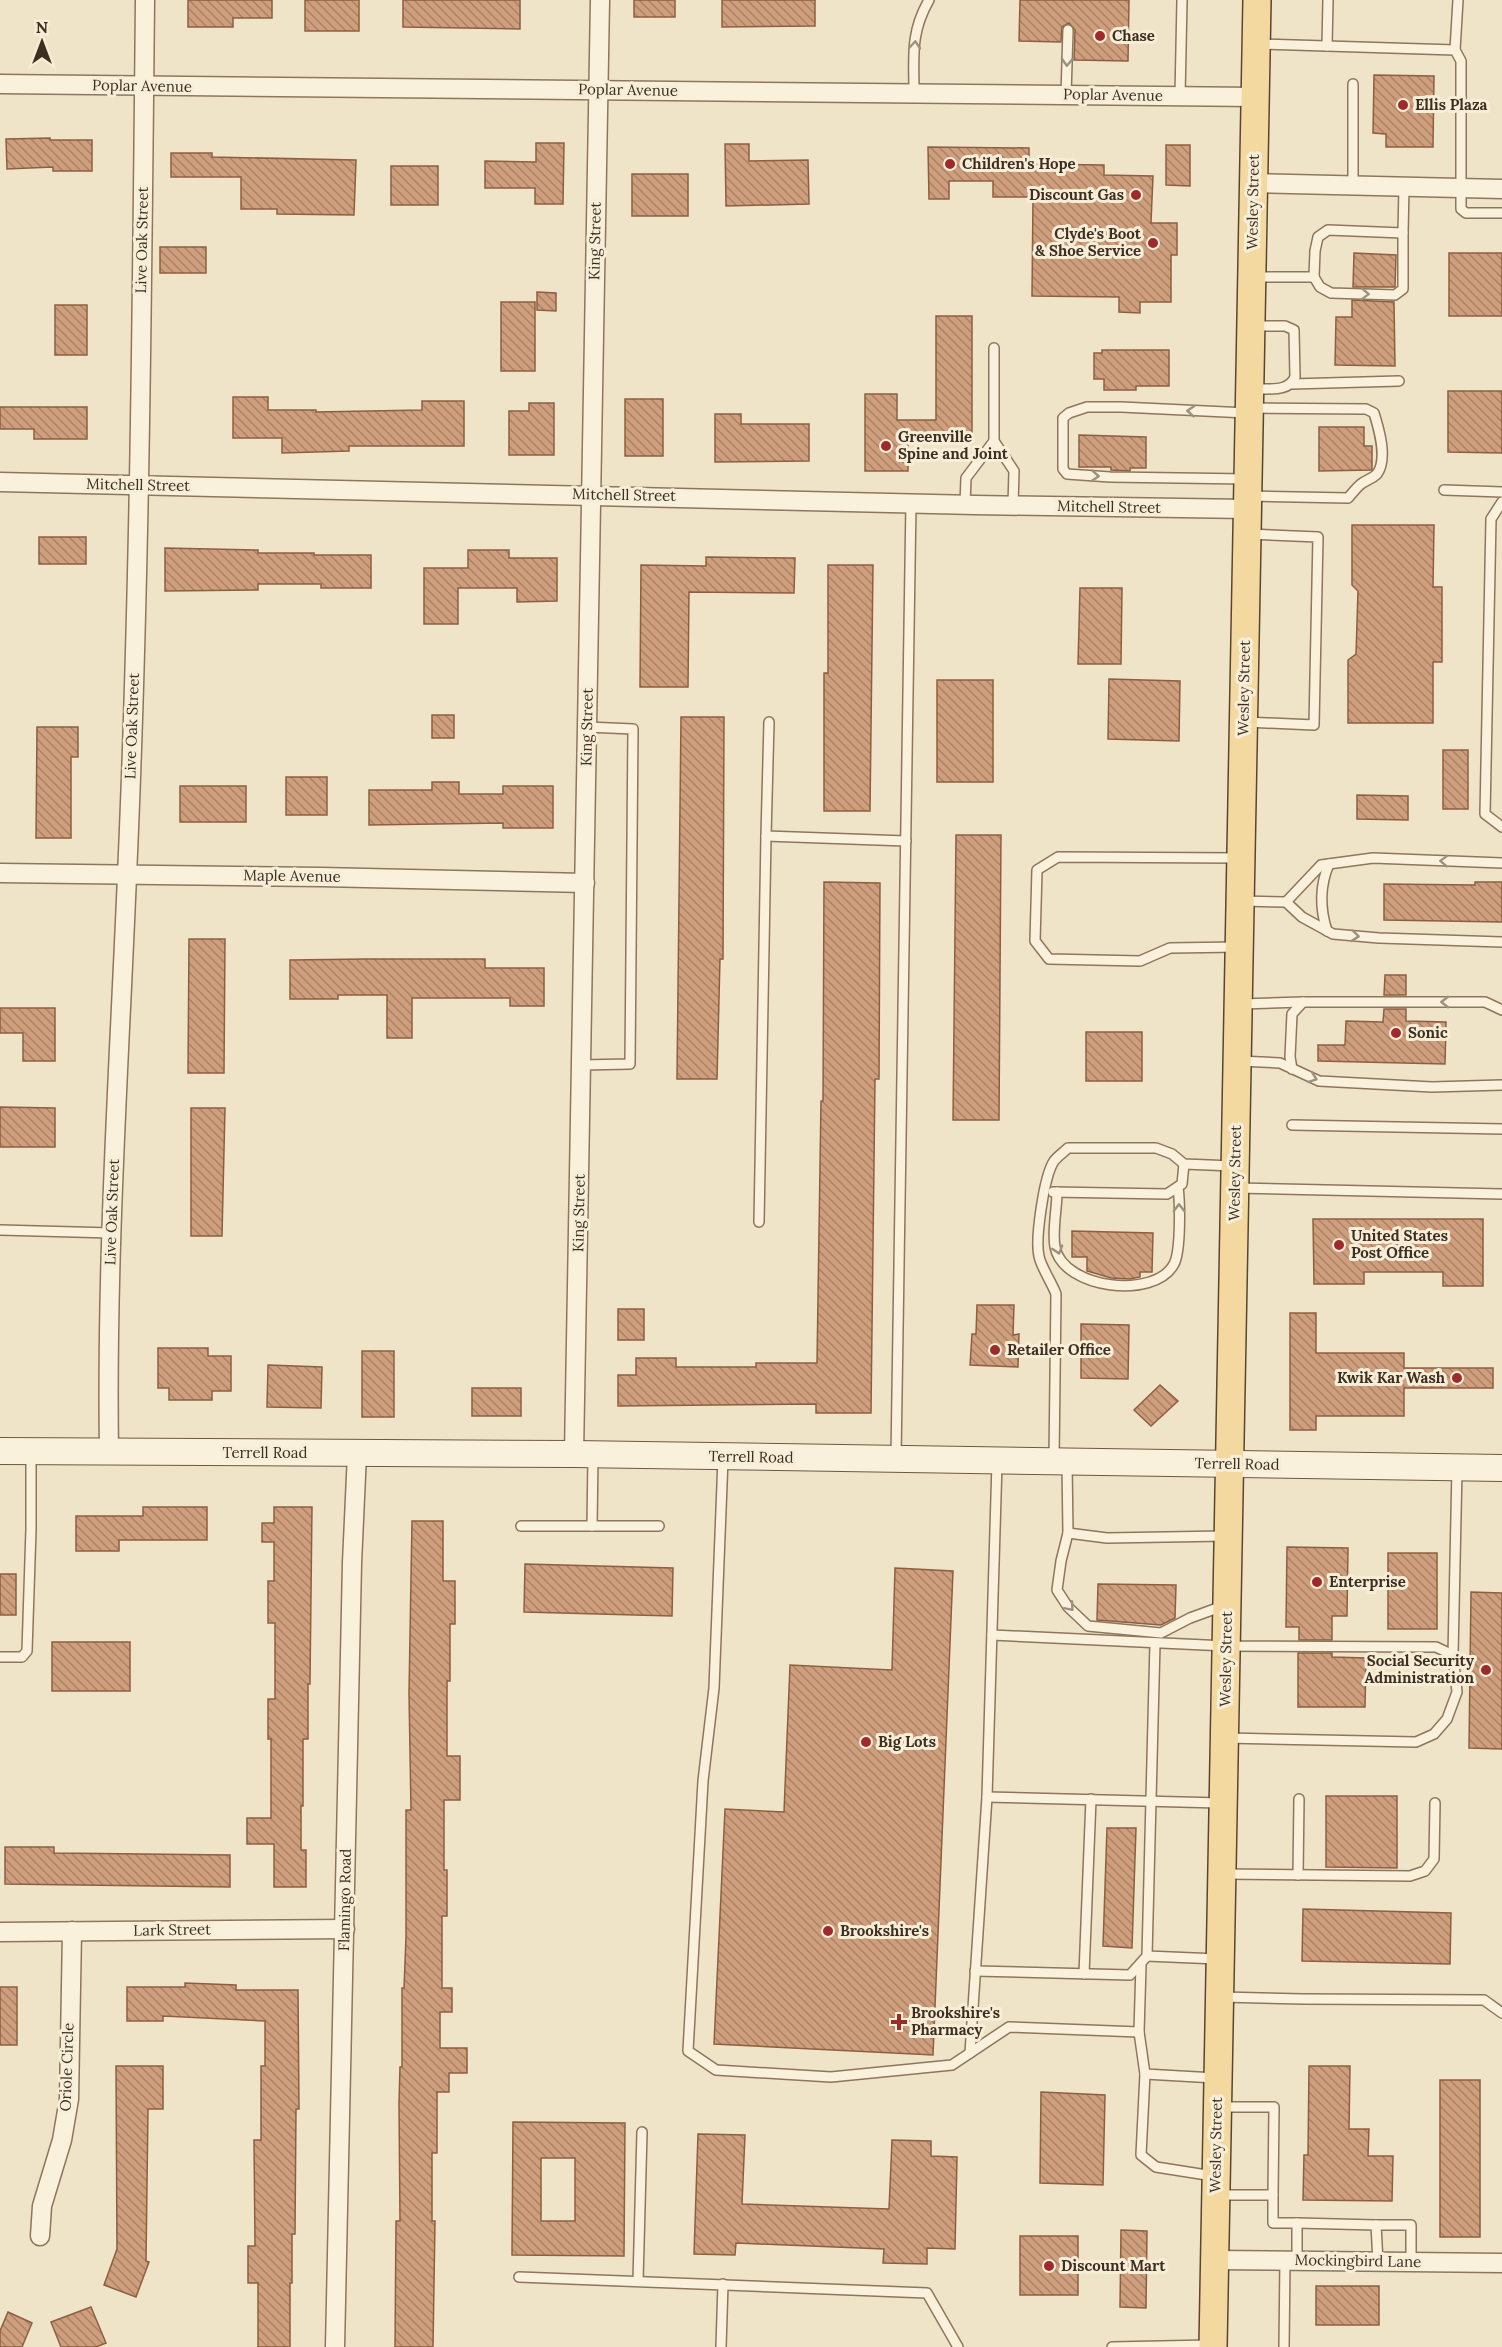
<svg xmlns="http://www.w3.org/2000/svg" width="1502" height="2347" font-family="Lora,serif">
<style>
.building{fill:url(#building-back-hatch);stroke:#8d5f41;stroke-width:1.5;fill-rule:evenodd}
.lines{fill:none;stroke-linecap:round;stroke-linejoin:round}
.lane-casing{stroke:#8d765c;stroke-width:12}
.street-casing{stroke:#8d765c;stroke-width:21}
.secondary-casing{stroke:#6f573f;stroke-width:28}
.primary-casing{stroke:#5b4430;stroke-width:30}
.lane{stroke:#faf1dc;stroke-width:9}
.street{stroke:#faf1dc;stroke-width:18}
.secondary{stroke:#faf1dc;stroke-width:26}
.primary{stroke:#f3d9a0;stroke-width:27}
.oneway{stroke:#9c907e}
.poi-dot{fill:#9e2a2b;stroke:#f7eed8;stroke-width:2}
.labels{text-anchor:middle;stroke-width:6;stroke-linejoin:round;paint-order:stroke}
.poi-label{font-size:15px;font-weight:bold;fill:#3d2e20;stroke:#f7eed8;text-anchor:start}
.street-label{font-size:15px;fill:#3d2e20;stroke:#f7eed8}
</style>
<defs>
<pattern id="building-back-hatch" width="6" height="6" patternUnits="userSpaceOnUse" patternTransform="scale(1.5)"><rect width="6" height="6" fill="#cf9f7d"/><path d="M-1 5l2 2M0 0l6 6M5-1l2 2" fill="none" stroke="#a98266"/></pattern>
</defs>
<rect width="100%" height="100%" fill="#f0e4c8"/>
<!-- building -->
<g class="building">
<path d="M188,0H272V18H233V27H188Z"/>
<rect x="305" y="0" width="54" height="31"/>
<path d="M403,0H520V29L403,27Z"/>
<rect x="634" y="0" width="41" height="17"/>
<path d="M722,0H815V26L722,27Z"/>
<path d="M1020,0H1129L1128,61L1074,60L1075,30L1069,23L1062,27L1061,42L1019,41Z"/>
<path d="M1374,75L1434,76L1433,147H1386V134L1373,133Z"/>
<path d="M50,138V140H92V171H53V167L7,169L6,139Z"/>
<path d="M536,143H564L563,204H535V188H485V161L536,162Z"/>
<path d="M725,144H749V161L808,160L809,204L726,206Z"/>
<path d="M1166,145H1190V186L1166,185Z"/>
<path d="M928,147L1029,148V164L1104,165V175L1153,176L1151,223H1177V255H1171V302H1140V313L1119,312V297L1032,296L1033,197H993V181H949V199H929Z"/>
<path d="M171,153H212V157L356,160L354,215L277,214V209H241V177H171Z"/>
<rect x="391" y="166" width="47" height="39"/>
<rect x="632" y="174" width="56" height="42"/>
<rect x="160" y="247" width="46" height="26"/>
<path d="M1354,253L1396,255L1395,287H1353Z"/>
<rect x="1449" y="253" width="53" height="63"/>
<path d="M537,292L556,293V311L537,310Z"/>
<path d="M1352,300L1394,302L1395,366L1335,365L1336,317H1352Z"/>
<rect x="501" y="302" width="34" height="69"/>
<rect x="55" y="305" width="32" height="50"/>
<path d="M936,316H972V437H908V471H865V394H897V420H936Z"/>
<path d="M1102,350H1169V386H1136V390H1104V379H1094V353H1102Z"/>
<path d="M1448,391H1502V453L1448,452Z"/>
<path d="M233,397H268V410H316V412L422,410V401H464V446H349V451L282,453V438H233Z"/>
<rect x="625" y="399" width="38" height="57"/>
<path d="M529,403H554V455H509V411H529Z"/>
<path d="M0,407H87V439H34V429H0Z"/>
<path d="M715,414H741V424H809V461L715,462Z"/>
<path d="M1319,427H1364V446H1372V470L1319,471Z"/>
<path d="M1079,435L1146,437V468H1130V471L1111,470V467H1079Z"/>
<path d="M1352,525H1434L1433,587H1442V662H1433V723H1348V660L1356,654L1358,591L1352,585Z"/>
<rect x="39" y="537" width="47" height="27"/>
<path d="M165,548L258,550V553H314V555H371V588H321V584H258V590L165,591Z"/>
<path d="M468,550H509V558H557V601L517,602V588H458V624H424V568H468Z"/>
<path d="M706,557L795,558L794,593L689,592L688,687H640L641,565L706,566Z"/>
<path d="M828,565H873L870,811H824V673H828Z"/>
<path d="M1080,588H1122L1121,664H1078Z"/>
<path d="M1109,679L1180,681L1179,741L1108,739Z"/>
<rect x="937" y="680" width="56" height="102"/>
<rect x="432" y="715" width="22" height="23"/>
<path d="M681,717H724L723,959H720L717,1079H677Z"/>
<path d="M37,727H78V757H71V838H36Z"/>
<rect x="1443" y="750" width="25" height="59"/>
<rect x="286" y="777" width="41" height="38"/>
<path d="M432,782H459V794H503V786H553V828H503V823L369,825V790H432Z"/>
<rect x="180" y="786" width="66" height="36"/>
<path d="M1357,795L1408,796V820L1357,819Z"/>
<path d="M956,835H1001L999,1120H953Z"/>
<path d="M824,882L880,883L879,1079H875L871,1413H816V1404L618,1406V1375H636V1358H676V1367H756V1363H817L821,1101H823Z"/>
<path d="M1475,882H1502V922L1384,920V884L1475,885Z"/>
<path d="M189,939H225L224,1073H188Z"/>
<path d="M366,959H485V968H544V1006H510V998H412V1038H387V995H338V999H290V960Z"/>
<path d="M1385,975H1406V995H1384Z"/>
<path d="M0,1008H55V1061H23V1033H0Z"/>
<path d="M1384,1009H1406V1021L1446,1022L1445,1064L1318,1061V1045H1345L1346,1021L1383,1022Z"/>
<rect x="1086" y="1032" width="56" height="49"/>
<path d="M0,1107L55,1108V1147H0Z"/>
<path d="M191,1108H225L222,1236H191Z"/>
<path d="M1313,1219H1483V1286H1443V1272H1364V1284H1314Z"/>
<path d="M1072,1231L1153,1233L1152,1272H1140V1277L1130,1279L1111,1278L1087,1271V1257H1072Z"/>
<path d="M977,1305H1014L1013,1335L1019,1334L1018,1367L970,1365L972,1334H976Z"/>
<rect x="618" y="1309" width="26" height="31"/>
<path d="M1290,1313H1316V1353H1404V1368H1493V1388H1404V1416H1316V1430H1290Z"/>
<path d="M1081,1324L1129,1325L1128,1379L1081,1378Z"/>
<path d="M158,1348H208V1356H231V1391H212V1400H169V1388H158Z"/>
<rect x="362" y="1351" width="32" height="66"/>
<path d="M268,1365L322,1367L321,1408L267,1407Z"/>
<path d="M1160,1385L1178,1401L1151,1426L1134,1410Z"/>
<rect x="472" y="1388" width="49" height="28"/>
<path d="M143,1507H207V1540H119V1551H76V1516H143Z"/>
<path d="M274,1507H312L310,1684H308V1739H303V1806H301V1850H306V1887H274V1844H247V1818H271V1739H268V1699H275V1623H268V1581H274V1542H262V1523H274Z"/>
<path d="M412,1521H443V1581H455V1624H450V1681H447V1756H460V1800H444V1870H447V1916H442V1988H452V2012H440V2048H467V2073H449V2092H437V2153H432V2221H435L433,2347H395L396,2221H400L399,2103L400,2067H402V1988H404L406,1937V1810H411L409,1693Z"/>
<path d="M1287,1547L1348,1548L1347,1616H1332V1640H1299V1627H1286Z"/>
<rect x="1388" y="1553" width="49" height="76"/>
<path d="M525,1564L673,1568L672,1616L524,1612Z"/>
<path d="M895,1568L953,1571L933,2055L714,2044L725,1809L784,1812L790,1665L892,1670Z"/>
<rect x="0" y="1574" width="16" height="41"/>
<path d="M1098,1584L1176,1585L1175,1618L1161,1625L1097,1620Z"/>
<path d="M1471,1592L1502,1593V1749L1469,1748Z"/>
<rect x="52" y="1642" width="78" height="49"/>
<path d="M1298,1653H1332V1657L1366,1658L1365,1707H1298Z"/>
<path d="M1326,1796H1397V1868L1326,1867Z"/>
<path d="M1107,1828H1136L1132,1948L1103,1946Z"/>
<path d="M5,1847H54V1853L230,1855V1887L5,1884Z"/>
<path d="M1303,1909L1451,1913L1450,1964L1302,1961Z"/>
<path d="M185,1983L236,1985V1990H298L299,2109H296L295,2234H292V2283H290V2347H258V2283H248V2246H255L254,2140H261V2066H265V2021L163,2016V2021H127V1987H185Z"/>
<rect x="0" y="1987" width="17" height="58"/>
<path d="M116,2066H163V2109H148L146,2261L149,2262L136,2297L104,2285L117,2249Z"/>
<path d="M1309,2066H1350L1349,2129H1369L1368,2156H1393L1392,2201L1303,2200L1304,2155H1308Z"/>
<rect x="1440" y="2080" width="40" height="157"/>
<path d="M1041,2092L1105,2095L1103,2185L1040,2183Z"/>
<path d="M513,2122L625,2123L624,2256L512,2255ZM541,2158H575V2221H541Z"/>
<path d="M698,2134L745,2135L742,2204L889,2209L892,2140L931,2141V2156L957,2157L955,2249L927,2248V2264L883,2263L884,2249L736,2243L735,2255L694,2254Z"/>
<path d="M1121,2230L1147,2231L1146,2308L1120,2307Z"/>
<rect x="1020" y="2236" width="58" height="59"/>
<rect x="1316" y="2286" width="63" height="39"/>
<path d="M91,2307L106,2343L96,2347H61L51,2322Z"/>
<path d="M8,2312L32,2323L22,2347H0V2331Z"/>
</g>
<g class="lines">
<!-- lane casing -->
<g class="lane-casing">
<g id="lane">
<path d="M1259,44L1455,50L1461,61V209L1466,213H1502"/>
<path d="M1327,46L1328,0"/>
<path d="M1455,50L1458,0"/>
<path d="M914,93C914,57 910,33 929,0"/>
<path d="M1066,95L1068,30"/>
<path d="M1180,96L1182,0"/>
<path d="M1353,185V84"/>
<path d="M1254,277H1314L1315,251L1318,237L1328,230L1403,233L1404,187"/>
<path d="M1314,277L1320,287L1331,293L1395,295L1403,289V233"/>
<path d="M994,348V441L1014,471L1013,505"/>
<path d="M1292,384L1399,381"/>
<path d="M1252,389C1268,388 1288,393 1295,377L1294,330L1285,326H1254"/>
<path d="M1247,413L1121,407H1087L1069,413L1063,418V469L1067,474L1110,477L1247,479"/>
<path d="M1444,490L1502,492"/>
<path d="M1250,496L1348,498C1352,494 1356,488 1361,484C1366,480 1372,479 1377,474C1388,459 1379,429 1374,413L1366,409L1252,408"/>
<path d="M1502,502L1491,519L1485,814L1502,827"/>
<path d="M965,504L966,478L994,441"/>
<path d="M769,722L766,836L906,841"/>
<path d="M1246,722L1314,725L1318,537L1249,534"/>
<path d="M1242,901L1286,902L1302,917L1333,934L1379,938L1502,942"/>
<path d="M1286,902L1321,865L1373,858L1502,863"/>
<path d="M1327,931C1320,909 1320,885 1329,864"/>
<path d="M1238,947L1170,948L1140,961L1049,959L1035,941L1037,870L1058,857L1238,858"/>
<path d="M1242,1004L1303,1002H1485L1502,1010"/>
<path d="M1239,1061L1280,1063L1319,1081L1432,1087L1502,1085"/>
<path d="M581,1065L630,1064L633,729L587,727"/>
<path d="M1292,1069L1290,1057L1292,1014L1303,1002"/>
<path d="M1292,1125L1502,1129"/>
<path d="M1237,1188L1502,1194"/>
<path d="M1053,1192L1167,1194L1182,1184L1184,1164"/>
<path d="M1057,1192C1057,1209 1052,1231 1055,1247C1063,1289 1155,1300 1174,1264C1181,1251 1180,1203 1178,1187"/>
<path d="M759,1222L766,836"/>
<path d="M0,1230L112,1233"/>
<path d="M896,1457L911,502"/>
<path d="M723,1459L714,1688L703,1781L688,2051L716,2070L831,2077L952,2065L1009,2027L1139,2032"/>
<path d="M1054,1459L1056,1294C1052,1283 1040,1265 1039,1256C1035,1239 1044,1176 1054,1161C1058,1156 1064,1152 1068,1148H1156L1172,1154L1184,1164L1233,1166"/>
<path d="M1067,1464L1068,1533L1107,1538L1225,1536"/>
<path d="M521,1526H659"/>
<path d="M592,1526L593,1457"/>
<path d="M1068,1533L1061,1561L1057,1590L1068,1607L1088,1626L1161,1633L1190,1618L1223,1606"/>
<path d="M992,1635L1226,1646L1436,1647L1453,1655L1457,1692L1447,1719L1434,1734L1416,1742L1226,1738"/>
<path d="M1453,1655L1457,1469"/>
<path d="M0,1657H22L27,1651L31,1529V1454"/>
<path d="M987,1797L1220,1803"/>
<path d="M1224,1874L1410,1876L1425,1871L1434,1859L1435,1803"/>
<path d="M1298,1875L1299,1799"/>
<path d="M1147,1956L1217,1959"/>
<path d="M1141,1965L1139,2032L1145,2074L1215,2078"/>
<path d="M975,1971L1130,1975L1147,1956L1155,1643"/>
<path d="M1084,1974L1091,1799"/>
<path d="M1222,1997L1303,1999L1484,2000L1502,2013"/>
<path d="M970,2053L987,1797L997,1463"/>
<path d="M1145,2074L1141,2155L1156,2167L1213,2176"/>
<path d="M1219,2195H1273L1274,2107H1219"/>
<path d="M1273,2195V2223H1297V2261"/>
<path d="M1297,2223L1376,2225L1378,2262"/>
<path d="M1376,2225H1411V2262"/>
<path d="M519,2277L927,2293L958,2347"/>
<path d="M638,2281L642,2132"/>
<path d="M721,2347L723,2284"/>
<path d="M1112,2347L1210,2345"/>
<path d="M1284,2347L1285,2260"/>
</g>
</g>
<!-- street casing -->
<g class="street-casing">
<g id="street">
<path d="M0,84L1255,97"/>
<path d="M1254,183L1502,189"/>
<path d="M0,482L975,505L1247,509"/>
<path d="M0,873L321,877L585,883"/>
<path d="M109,1452C106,1259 119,1068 127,876C140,584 142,292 145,0"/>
<path d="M574,1454L600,0"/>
<path d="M0,1932L345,1929"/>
<path d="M40,2236L42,2206L62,2140L69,2099L72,1931"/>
<path d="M1214,2260L1502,2263"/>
<path d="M335,2347L352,1563L357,1454"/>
</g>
</g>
<!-- secondary casing -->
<g class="secondary-casing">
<path id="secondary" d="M0,1451L574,1454L1502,1468"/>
</g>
<!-- primary casing -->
<g class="primary-casing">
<path id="primary" d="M1213,2347L1257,0"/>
</g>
<!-- lane -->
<use href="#lane" class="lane"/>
<!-- street -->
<use href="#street" class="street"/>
<!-- secondary -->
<use href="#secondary" class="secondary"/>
<!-- primary -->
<use href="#primary" class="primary"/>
</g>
<!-- one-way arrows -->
<defs><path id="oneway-chevron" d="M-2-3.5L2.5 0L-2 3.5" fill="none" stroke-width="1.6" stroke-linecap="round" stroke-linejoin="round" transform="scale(1.5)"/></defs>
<g class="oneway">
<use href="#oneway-chevron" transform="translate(915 45) rotate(-85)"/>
<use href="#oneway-chevron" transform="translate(1067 62) rotate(92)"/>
<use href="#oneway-chevron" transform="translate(1365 294) rotate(2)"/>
<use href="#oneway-chevron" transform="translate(1191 411) rotate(-176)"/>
<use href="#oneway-chevron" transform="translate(1095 476) rotate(4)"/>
<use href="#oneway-chevron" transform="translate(1444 861) rotate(-178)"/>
<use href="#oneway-chevron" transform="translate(1355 936) rotate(6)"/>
<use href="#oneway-chevron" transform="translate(1445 1002) rotate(-180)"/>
<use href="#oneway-chevron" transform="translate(1313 1078) rotate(20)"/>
<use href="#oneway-chevron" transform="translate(1179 1208) rotate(-91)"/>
<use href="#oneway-chevron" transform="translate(1058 1250) rotate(73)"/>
<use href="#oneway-chevron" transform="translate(1070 1607) rotate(49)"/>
</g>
<!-- markers -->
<g class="poi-dot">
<circle cx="1100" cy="36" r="6"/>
<circle cx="1403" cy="105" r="6"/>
<circle cx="950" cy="164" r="6"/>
<circle cx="1136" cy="195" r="6"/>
<circle cx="1153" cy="243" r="6"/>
<circle cx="886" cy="446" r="6"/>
<circle cx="1396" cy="1033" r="6"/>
<circle cx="1339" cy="1245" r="6"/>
<circle cx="995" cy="1350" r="6"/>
<circle cx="1457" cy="1378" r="6"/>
<circle cx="1317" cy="1582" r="6"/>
<circle cx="1486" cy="1670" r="6"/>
<circle cx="866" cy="1742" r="6"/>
<circle cx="828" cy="1931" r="6"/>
<path d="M896 2013h6v6h6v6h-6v6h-6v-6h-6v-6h6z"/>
<circle cx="1049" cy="2266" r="6"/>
</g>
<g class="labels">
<!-- poi labels -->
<g class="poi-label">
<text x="1112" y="41">Chase</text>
<text x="1415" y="110">Ellis Plaza</text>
<text x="962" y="169">Children's Hope</text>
<text x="1124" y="200" text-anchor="end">Discount Gas</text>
<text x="1141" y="239" text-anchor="end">Clyde's Boot<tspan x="1141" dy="17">&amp; Shoe Service</tspan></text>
<text x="898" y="442">Greenville<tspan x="898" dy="17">Spine and Joint</tspan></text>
<text x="1408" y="1038">Sonic</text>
<text x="1351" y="1241">United States<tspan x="1351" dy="17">Post Office</tspan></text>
<text x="1007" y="1355">Retailer Office</text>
<text x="1445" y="1383" text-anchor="end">Kwik Kar Wash</text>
<text x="1329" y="1587">Enterprise</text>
<text x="1474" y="1666" text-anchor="end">Social Security<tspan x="1474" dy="17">Administration</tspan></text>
<text x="878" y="1747">Big Lots</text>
<text x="840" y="1936">Brookshire's</text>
<text x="911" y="2018">Brookshire's<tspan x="911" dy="17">Pharmacy</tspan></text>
<text x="1061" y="2271">Discount Mart</text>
</g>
<!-- street labels -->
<g class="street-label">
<text transform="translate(142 86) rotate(1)" y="5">Poplar Avenue</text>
<text transform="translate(628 90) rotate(1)" y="5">Poplar Avenue</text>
<text transform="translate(1113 95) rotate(1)" y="5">Poplar Avenue</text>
<text transform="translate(1253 202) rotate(-89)" y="5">Wesley Street</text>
<text transform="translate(142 240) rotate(-89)" y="5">Live Oak Street</text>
<text transform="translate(595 241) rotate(-89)" y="5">King Street</text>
<text transform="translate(138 485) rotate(1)" y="5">Mitchell Street</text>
<text transform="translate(624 495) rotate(1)" y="5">Mitchell Street</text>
<text transform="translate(1109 507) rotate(1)" y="5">Mitchell Street</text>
<text transform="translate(1244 688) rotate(-89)" y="5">Wesley Street</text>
<text transform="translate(132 726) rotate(-88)" y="5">Live Oak Street</text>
<text transform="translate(587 727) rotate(-89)" y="5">King Street</text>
<text transform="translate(292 876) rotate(1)" y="5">Maple Avenue</text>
<text transform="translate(1235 1173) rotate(-89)" y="5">Wesley Street</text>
<text transform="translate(112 1212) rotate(-88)" y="5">Live Oak Street</text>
<text transform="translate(579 1213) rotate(-89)" y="5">King Street</text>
<text x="265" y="1458">Terrell Road</text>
<text transform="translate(751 1457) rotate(1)" y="5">Terrell Road</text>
<text transform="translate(1237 1464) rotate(1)" y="5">Terrell Road</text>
<text transform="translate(1226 1659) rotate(-89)" y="5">Wesley Street</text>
<text transform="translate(345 1900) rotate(-89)" y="5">Flamingo Road</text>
<text transform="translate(172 1930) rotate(-1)" y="5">Lark Street</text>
<text transform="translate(67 2067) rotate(-88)" y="5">Oriole Circle</text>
<text transform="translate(1216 2145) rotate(-89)" y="5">Wesley Street</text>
<text transform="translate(1358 2261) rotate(1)" y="5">Mockingbird Lane</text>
</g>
</g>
<!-- north arrow -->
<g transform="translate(42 42)" stroke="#f7eed8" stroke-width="4.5" paint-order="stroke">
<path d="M0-4.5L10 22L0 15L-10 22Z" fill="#3d2e20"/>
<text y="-9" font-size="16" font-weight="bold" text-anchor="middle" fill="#3d2e20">N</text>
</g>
</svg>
